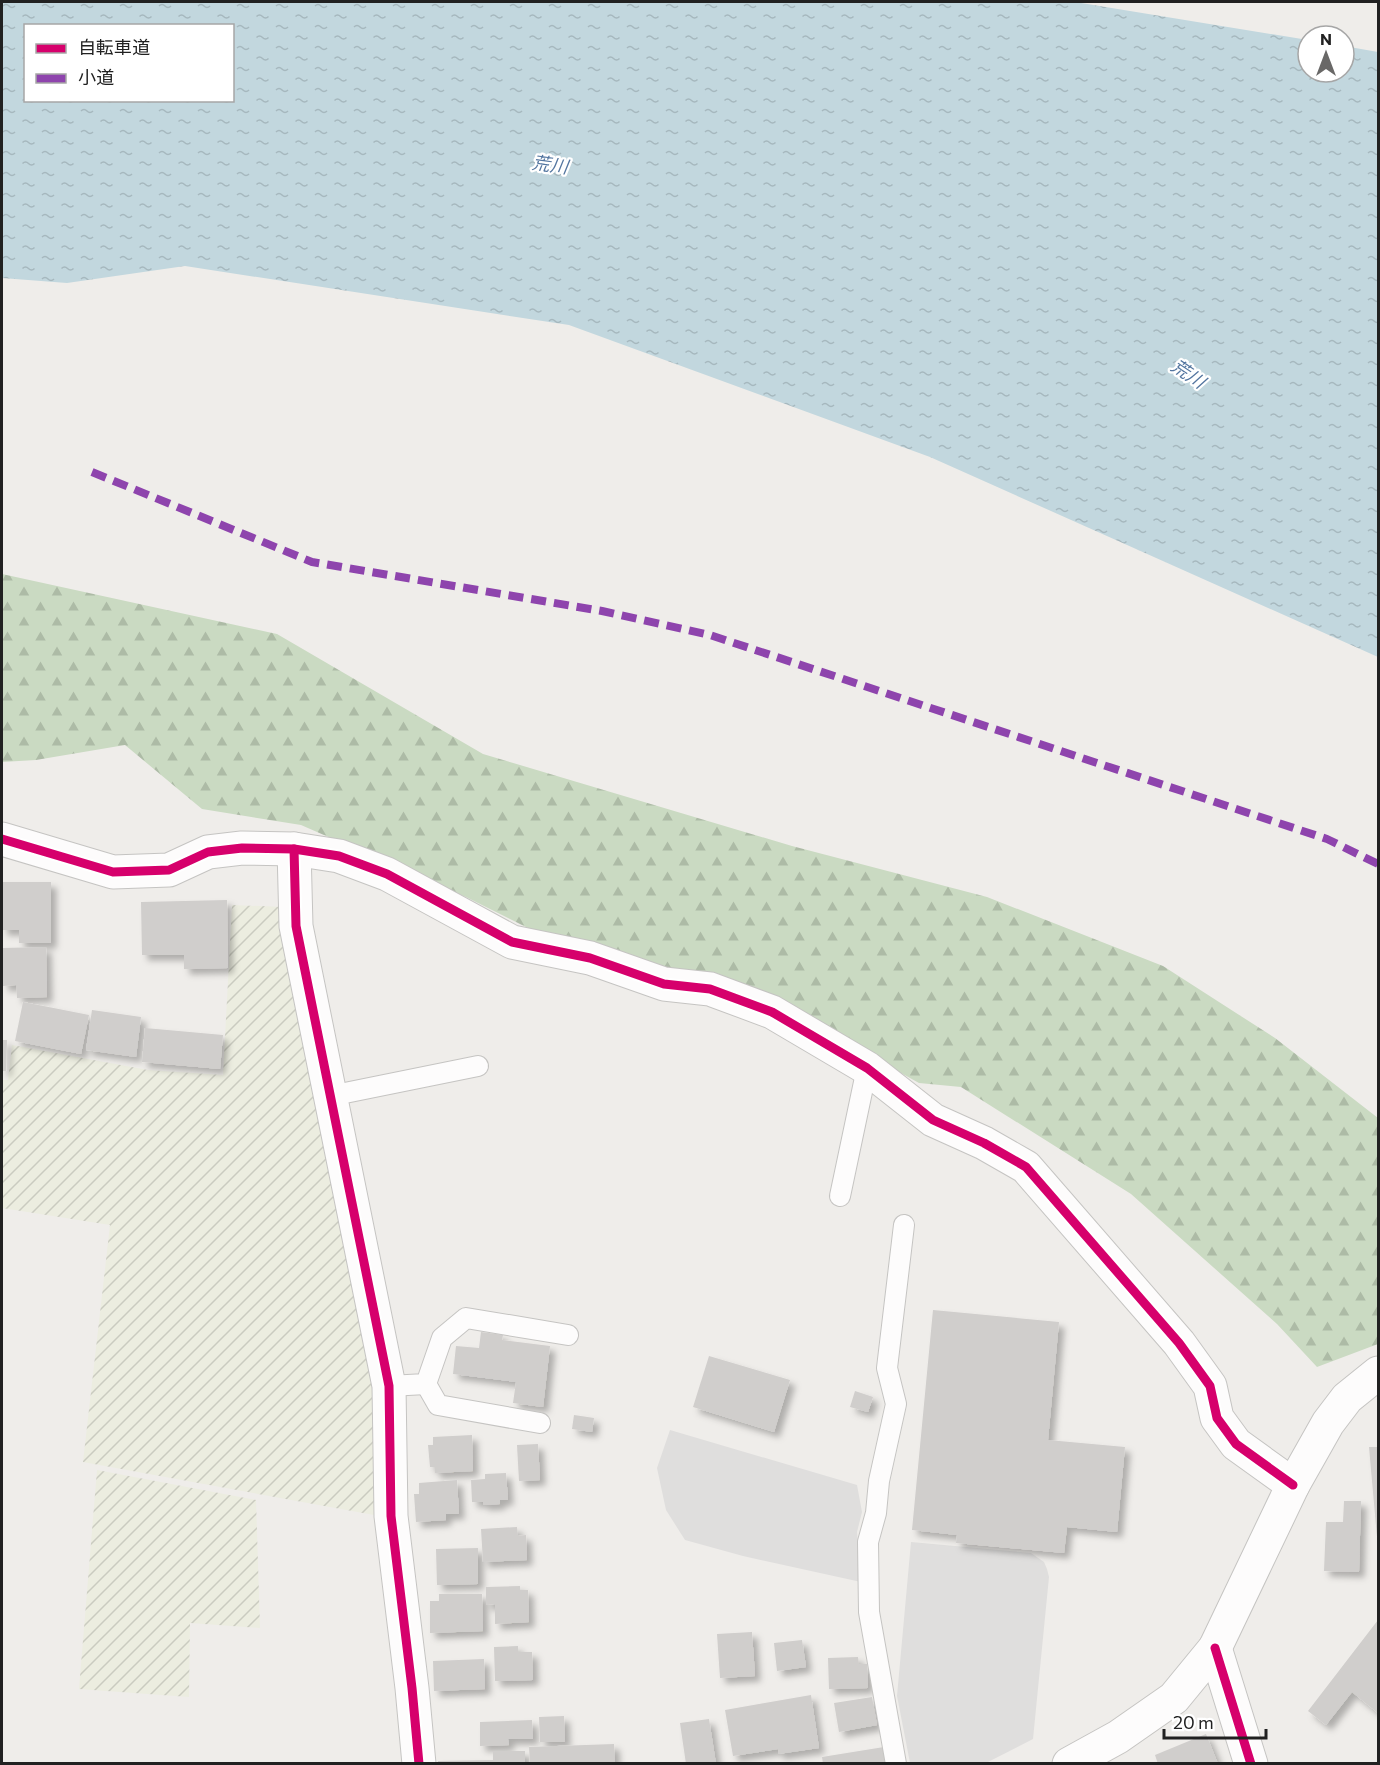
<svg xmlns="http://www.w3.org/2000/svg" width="1380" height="1765" font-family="Commissioner,'Noto Sans JP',sans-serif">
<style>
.farmland{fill:url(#farmland-furrows)}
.forest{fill:url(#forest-firs)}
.parking{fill:#dfdedd}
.water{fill:url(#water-ripples);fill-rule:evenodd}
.building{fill:#d0cecc;filter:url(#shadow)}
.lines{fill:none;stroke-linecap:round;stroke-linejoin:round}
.service-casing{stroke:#c5c4c2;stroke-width:22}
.minor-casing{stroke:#c5c4c2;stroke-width:35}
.tertiary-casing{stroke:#c5c4c2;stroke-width:35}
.service{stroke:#fdfcfc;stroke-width:20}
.minor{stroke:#fdfcfc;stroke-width:33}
.tertiary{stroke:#fdfcfc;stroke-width:33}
.quiet{stroke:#8e44ad;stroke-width:8;stroke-dasharray:15 8;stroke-linecap:butt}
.cycleway-casing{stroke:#fff;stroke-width:13}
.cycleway{stroke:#d6006c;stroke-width:9}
.labels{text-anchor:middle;stroke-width:4.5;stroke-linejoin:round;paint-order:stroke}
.water-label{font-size:18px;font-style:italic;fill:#5476a0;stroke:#fff}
</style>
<defs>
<pattern id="farmland-furrows" width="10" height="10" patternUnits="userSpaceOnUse" patternTransform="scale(1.5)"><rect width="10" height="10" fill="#ecede0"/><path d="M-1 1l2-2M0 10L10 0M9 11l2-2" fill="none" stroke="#cacbc0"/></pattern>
<pattern id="forest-firs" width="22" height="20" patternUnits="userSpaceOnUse" patternTransform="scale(1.5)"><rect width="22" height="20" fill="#cadac2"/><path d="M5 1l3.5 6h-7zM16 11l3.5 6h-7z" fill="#adbba6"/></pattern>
<pattern id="water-ripples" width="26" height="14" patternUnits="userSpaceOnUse" patternTransform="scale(1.5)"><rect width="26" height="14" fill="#c2d7de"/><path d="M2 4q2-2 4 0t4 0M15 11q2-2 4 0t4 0" fill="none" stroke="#a6b8be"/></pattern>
<filter id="shadow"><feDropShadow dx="5.5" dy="5.5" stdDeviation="3" flood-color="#0004"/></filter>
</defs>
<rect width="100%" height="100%" fill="#efedea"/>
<!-- farmland -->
<g class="farmland">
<path d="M232,905L285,907L376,1383L374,1515L83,1462L110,1225L2,1208V1080H8L12,1045L148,1070L223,1075Z"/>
<path d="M97,1470L256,1500L260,1628L190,1623L189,1697L79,1689Z"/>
</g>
<!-- forest -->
<path class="forest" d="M2,574L277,634L483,754L792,846L987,897L1163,966L1275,1038L1378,1118V1344L1317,1367L1277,1324L1131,1194L961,1087L919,1083L753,991L534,931L466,897L301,825L202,809L125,745L36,760L2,762Z"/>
<!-- parking -->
<g class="parking">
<path d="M670,1430L857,1485L862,1512L857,1532L861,1582L743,1556L685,1540L666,1510L657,1468Z"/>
<path d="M911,1542L1031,1553L1044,1562L1047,1569L1049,1577L1033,1739L986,1763H910L897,1696Z"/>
</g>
<!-- water -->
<path class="water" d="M2,2H1075L1308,40V72H1344V46L1378,52V657L930,457L569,325L185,266L67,283L2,278ZM26,26H232V100H26Z"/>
<!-- building -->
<g class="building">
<path d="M2,882H51V943H19V930H2Z"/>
<path d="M227,900L228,968L184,969V955H142L141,902Z"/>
<path d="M46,947L47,997L17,998L16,985L3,986V978H2V948Z"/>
<path d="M23,1002L89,1015L81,1054L15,1041Z"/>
<path d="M92,1010L141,1017L136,1057L86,1050Z"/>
<path d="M145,1028L223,1035L220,1069L142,1062Z"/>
<path d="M2,1040H7L6,1071H2Z"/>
<path d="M933,1310L1059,1322L1048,1440L1125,1447L1117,1532L1067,1527L1064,1553L956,1543L957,1535L912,1530Z"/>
<path d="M481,1332L503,1335L502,1340L550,1346L543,1407L513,1403L516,1382L453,1374L456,1346L479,1348Z"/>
<path d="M709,1356L790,1380L774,1432L693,1407Z"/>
<path d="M855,1391L873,1397L868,1412L850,1407Z"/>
<path d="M574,1415L594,1418L592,1432L572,1429Z"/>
<path d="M472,1435L473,1471L435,1473V1467H430L428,1445H433V1437Z"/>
<path d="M538,1444L540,1480L519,1481L517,1445Z"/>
<path d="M1369,1447H1378V1537H1377Z"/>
<path d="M506,1473L508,1500H500V1504L483,1505V1502H472L471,1480L485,1479V1474Z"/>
<path d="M457,1480L459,1514H446V1520L416,1522L414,1494H419V1483Z"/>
<path d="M1344,1501H1361L1359,1572L1324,1571L1326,1522H1343Z"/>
<path d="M517,1527L518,1536L526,1535L527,1560L483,1562L481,1529Z"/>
<path d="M478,1548V1584L437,1585L436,1549Z"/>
<path d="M520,1586V1590H528L529,1622L495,1624V1604L486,1605V1587Z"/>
<path d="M439,1594H482L483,1631L430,1633V1601H439Z"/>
<path d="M1378,1620V1713L1352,1692L1326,1725L1308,1711Z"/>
<path d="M752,1632L755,1676L720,1678L717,1634Z"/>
<path d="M802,1640L806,1667L777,1671L774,1643Z"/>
<path d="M518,1646V1652H532L533,1680L495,1681L494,1647Z"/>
<path d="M858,1657L859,1664H867L868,1688L829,1689L828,1658Z"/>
<path d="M484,1659L485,1689L434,1691L433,1661Z"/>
<path d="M811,1695L819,1748L778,1754V1749L733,1756L725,1710Z"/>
<path d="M872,1697L877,1725L839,1732L834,1703Z"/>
<path d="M564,1716L565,1742H540L539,1717Z"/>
<path d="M709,1719L716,1764H686L680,1723Z"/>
<path d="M532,1720L533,1739H508L509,1745L480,1746V1722Z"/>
<path d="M1206,1734L1218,1764H1158L1155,1755Z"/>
<path d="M614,1744L615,1764H530L529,1747Z"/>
<path d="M884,1747L886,1764H823L822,1757Z"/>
<path d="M493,1751H525V1764H438V1761L493,1760Z"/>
</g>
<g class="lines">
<!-- service casing -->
<g class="service-casing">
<g id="service">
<path d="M330,1096L478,1066"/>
<path d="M840,1196L867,1068"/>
<path d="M426,1384L438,1405L540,1423"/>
<path d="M389,1386L426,1384L442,1338L466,1318L568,1335"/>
<path d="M896,1764L869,1612L868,1542L876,1513L879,1481L896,1404L887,1368L904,1225"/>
</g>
</g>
<!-- minor casing -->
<g class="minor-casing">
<g id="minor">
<path d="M2,839L113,872L169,870L208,852L242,848L294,849L339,856L387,874L512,942L590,958L664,984L710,989L772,1012L867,1068L933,1120L984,1143L1026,1167L1179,1343L1210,1386L1217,1418L1236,1444L1293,1485"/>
<path d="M294,849L296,926L389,1386L391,1516L412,1688L419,1764"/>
<path d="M1215,1648L1251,1764"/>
</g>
</g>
<!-- tertiary casing -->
<g class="tertiary-casing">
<path id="tertiary" d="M1069,1764L1118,1737L1174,1698L1215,1648L1293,1485L1328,1423L1347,1398L1378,1373"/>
</g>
<!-- service -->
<use href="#service" class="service"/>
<!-- minor -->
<use href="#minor" class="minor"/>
<!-- tertiary -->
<use href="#tertiary" class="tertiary"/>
<!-- quiet -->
<path class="quiet" d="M92,472L312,562L602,611L710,635L1327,839L1378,864"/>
<!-- cycleway casing -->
<g class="cycleway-casing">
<g id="cycleway">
<path d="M2,839L113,872L169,870L208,852L242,848L294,849L339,856L387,874L512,942L590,958L664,984L710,989L772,1012L867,1068L933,1120L984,1143L1026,1167L1179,1343L1210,1386L1217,1418L1236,1444L1293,1485"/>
<path d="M294,849L296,926L389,1386L391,1516L412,1688L419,1764"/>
<path d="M1215,1648L1251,1764"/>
</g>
</g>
<!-- cycleway -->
<use href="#cycleway" class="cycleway"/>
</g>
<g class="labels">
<!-- water labels -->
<g class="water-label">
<text transform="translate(550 165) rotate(8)" y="6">荒川</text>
<text transform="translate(1188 374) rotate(34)" y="6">荒川</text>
</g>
</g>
<!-- border -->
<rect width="1380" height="1765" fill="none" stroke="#212121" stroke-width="6"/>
<!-- legend -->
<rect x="24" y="24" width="210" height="78" fill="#ffffff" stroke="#a6a6a6" stroke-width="1.5"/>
<rect x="36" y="44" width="30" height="9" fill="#d6006c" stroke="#a6a6a6" stroke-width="1.5"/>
<text x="78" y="54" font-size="18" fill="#212121">自転車道</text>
<rect x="36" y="74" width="30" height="9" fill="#8e44ad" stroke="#a6a6a6" stroke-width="1.5"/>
<text x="78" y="84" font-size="18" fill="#212121">小道</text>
<!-- north arrow -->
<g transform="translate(1326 54)"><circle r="28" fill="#ffffff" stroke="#a6a6a6" stroke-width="1.5"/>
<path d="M0-4.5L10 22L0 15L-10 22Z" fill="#696867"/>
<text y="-9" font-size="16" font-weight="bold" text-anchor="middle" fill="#212121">N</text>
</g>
<!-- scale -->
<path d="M1164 1729v9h102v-9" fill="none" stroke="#212121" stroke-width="3"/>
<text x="1173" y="1729" font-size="18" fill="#212121" stroke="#ffffff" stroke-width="4.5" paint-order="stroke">20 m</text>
</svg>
